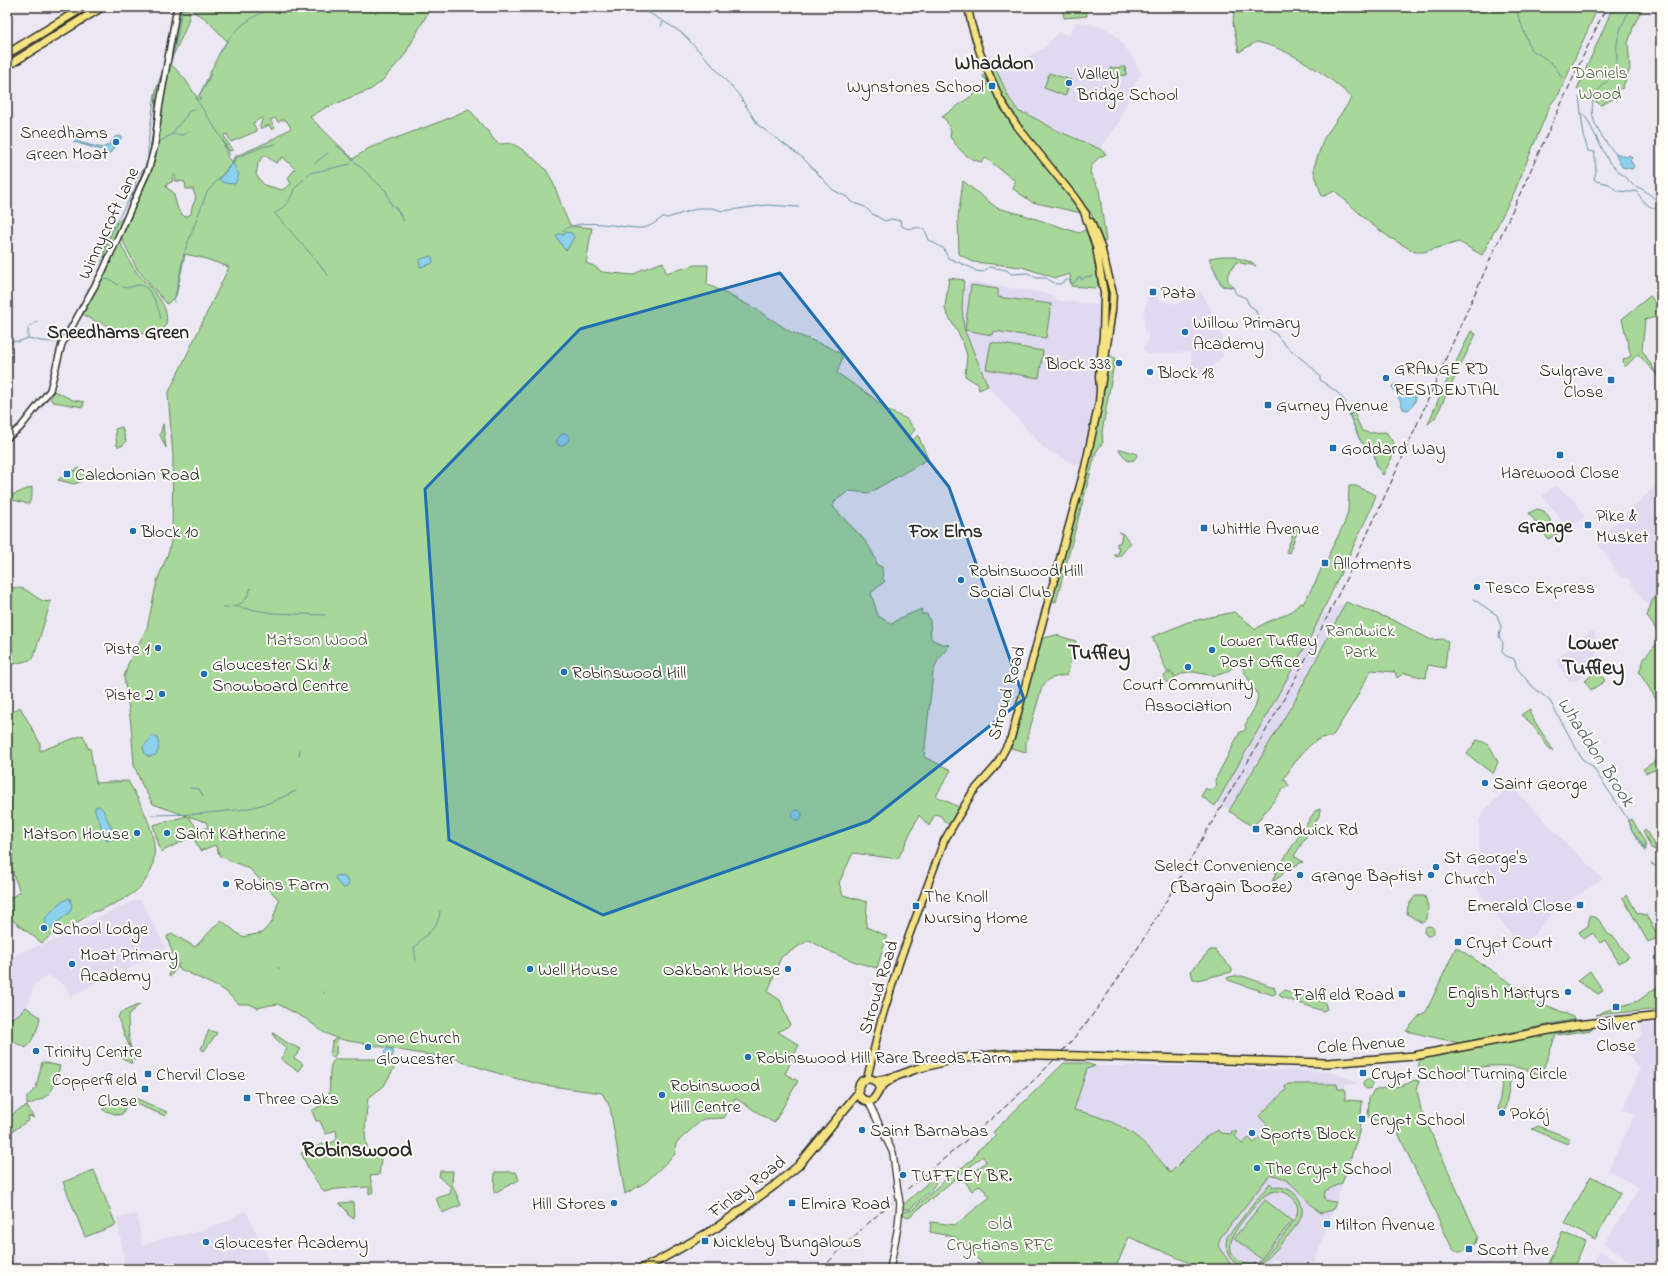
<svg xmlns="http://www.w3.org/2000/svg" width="1668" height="1276" font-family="'Indie Flower',sans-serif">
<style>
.built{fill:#e0daf1}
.green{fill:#a7d899;stroke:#698262;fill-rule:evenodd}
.water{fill:#8cd1ed;stroke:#658f9f}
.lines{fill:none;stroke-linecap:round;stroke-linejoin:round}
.stream{stroke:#658f9f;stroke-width:1}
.tertiary-casing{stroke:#2b2b2b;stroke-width:8}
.secondary-casing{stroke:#2b2b2b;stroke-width:8}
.primary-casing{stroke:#2b2b2b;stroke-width:9}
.trunk-casing{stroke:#2b2b2b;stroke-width:10}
.motorway-casing{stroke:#2b2b2b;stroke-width:10}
.tertiary{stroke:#fdfcf7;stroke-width:5}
.secondary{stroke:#fdfcf7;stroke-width:5.5}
.primary{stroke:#f5e382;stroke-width:6}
.trunk{stroke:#f5e382;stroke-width:7}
.motorway{stroke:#f5e382;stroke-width:7}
.rail{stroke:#2b2b2b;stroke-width:1;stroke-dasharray:6 3;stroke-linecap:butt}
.secondary-bridge-casing{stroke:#2b2b2b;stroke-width:8;stroke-linecap:butt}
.trunk-bridge-casing{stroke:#2b2b2b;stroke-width:10;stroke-linecap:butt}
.secondary-bridge{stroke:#fdfcf7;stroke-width:5.5}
.trunk-bridge{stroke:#f5e382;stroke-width:7}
.marked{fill:#1f6fb2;fill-opacity:0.2;stroke:#1f6fb2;stroke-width:3;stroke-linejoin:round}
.poi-dot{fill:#1f6fb2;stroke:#fdfcf7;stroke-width:1.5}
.labels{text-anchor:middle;stroke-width:4;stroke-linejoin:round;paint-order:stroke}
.park-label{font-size:18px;fill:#505f4c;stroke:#fdfcf7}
.poi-label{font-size:18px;fill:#2b2b2b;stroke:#fdfcf7;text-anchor:start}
.street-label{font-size:18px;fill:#2b2b2b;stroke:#fdfcf7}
.neighbourhood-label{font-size:19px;font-weight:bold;fill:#2b2b2b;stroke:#fdfcf7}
.water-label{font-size:19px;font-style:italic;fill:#485d65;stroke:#fdfcf7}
.quarter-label{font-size:20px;font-weight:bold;fill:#2b2b2b;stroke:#fdfcf7}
.district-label{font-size:22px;font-weight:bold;fill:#2b2b2b;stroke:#fdfcf7}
</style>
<rect width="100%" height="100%" fill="#ece8f3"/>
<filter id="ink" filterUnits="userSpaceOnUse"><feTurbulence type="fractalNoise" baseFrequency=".025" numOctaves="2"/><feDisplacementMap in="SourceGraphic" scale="8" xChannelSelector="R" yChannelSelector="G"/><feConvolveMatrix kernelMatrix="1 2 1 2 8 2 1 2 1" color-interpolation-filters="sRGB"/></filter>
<g filter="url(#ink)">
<!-- built -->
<g class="built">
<path d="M1076,22L1103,27L1113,33L1120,40L1133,58L1141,74L1130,93L1119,123L1100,149L1058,131L1027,114L1019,112L1009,98L998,73L1044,48L1059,32L1069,36Z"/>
<path d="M975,282L1044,293L1053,295L1054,300L1099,305L1096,399L1087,438L1079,466L1073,464L1045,449L988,386L964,329L962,307L965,285Z"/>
<path d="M1159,290L1158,300L1178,304L1201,291L1222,330L1223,357L1214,363L1211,372L1203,375L1193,373L1190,352L1147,354L1143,349V345H1145L1148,340V333L1144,331L1145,319L1143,317L1147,298L1148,295Z"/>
<path d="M1661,481V637L1647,616L1650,607L1642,599L1627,577L1621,578L1596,541Z"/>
<path d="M1555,485L1575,501L1585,517L1569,527H1565L1555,511L1542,496Z"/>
<path d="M1346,602L1295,700L1230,810L1217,803L1310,638L1322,614Z"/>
<path d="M1592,631L1595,633L1598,646L1595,662L1591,669L1576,681H1568L1557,662V658L1575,645L1574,643Z"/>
<path d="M1507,789L1517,791L1565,842L1603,879L1557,909L1527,942L1520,945L1488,906L1474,884L1480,874L1479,863V821L1485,809Z"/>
<path d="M136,900H141L166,948L123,972L119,969L70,998L66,987L54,978L48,976L34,985L29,1003L23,1011L7,1021V960L23,951L64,937L85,923Z"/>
<path d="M1661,1023V1269H1639L1604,1244L1639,1188L1608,1170L1635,1114L1623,1109L1640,1069L1623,1050L1642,1035L1641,1024Z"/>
<path d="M1095,1066H1207L1331,1072L1353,1080L1357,1084H1345V1100L1362,1101L1359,1133L1354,1152L1312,1269H1296L1274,1259L1269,1264L1267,1269H1234L1166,1169L1105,1118L1074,1110L1087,1069Z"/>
<path d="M246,1210L269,1262L256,1269H121L124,1261L117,1217L137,1214L142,1246L163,1238L197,1232L216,1225L229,1220Z"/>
<path d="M1600,1250L1626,1269H1587Z"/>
</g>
<!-- green -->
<g class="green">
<path d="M192,7H431L404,56L381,82L370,90L349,98L329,107L328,106L310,117L353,159L369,148L442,121L469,109L486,130L488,131C492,136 495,145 503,144C506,143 509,143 512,144C520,146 540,163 546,170C558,187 560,209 571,226L592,228L586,263L594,266L602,272L633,275L641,270L663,262L666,273L695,265H708L707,284L754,308L791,332L829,347L841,354L842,359L837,373L871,396L889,411L907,419L915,430L908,438L911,442L918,435L928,459L869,493L849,491L835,501L833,506C848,526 871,539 877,565L882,567L883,579L885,581L871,593L878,616L892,624L900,618L922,609L921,614H927L930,621L931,639L942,644L950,645L938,660L933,672L924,757L951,770L936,796L959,807L949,825L944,821L941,816L935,814L929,826L919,815L898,859L853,853L839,883L843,895L867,902L866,927L887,936L877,968C852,962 831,953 809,940L781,957L768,992L780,1000L790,1025L778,1032L799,1045L785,1074L798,1081L774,1123L735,1098L724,1118L703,1119L676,1143L675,1154L646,1182L625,1194L610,1107L602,1093L544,1085L510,1077L462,1062L455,1058L416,1053L344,1040L337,1038L336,1054L333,1058L330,1056L332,1042L336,1038L323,1032L306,1019L278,1004L270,1005L258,1008L249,1004H239L224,990L178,968V966L170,977L169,975L172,958L178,965L180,964L171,953L173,954L170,947L167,936L173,934L195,947L221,920L242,937L262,933L272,922L279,900L250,869L220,856L215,845L200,851L193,836L161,852L153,825L187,816L153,804L142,785L134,765L131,724L124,677L128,664L147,628L157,581L169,551L172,535L173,456L168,394L229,267L203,258L185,254L176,296L167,304L137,269L121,237L147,174L179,10L187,9L189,10C192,21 174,51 170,63L185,79L198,99H201L199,96L218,56L227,41L205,18L191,11ZM263,117L260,126L261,129L269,125L272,130L275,128L270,120L275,118L278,122L281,120H286L291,128L268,142L234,157L233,163V161L228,158L223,141L229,151L233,150L226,140L224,135L227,134L231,142L257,131L253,123ZM264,155L276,163L283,157L295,169L288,178L291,184L282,190L264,185L256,175L258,163ZM175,175L176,181L185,182L186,189H193L196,198L192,207L191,214L185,217L178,210L173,192L167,188L166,185L173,181L172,177ZM188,816L206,822L208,827L199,831Z"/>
<path d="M1062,7H1086L1087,16L1064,18Z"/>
<path d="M1234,7H1598L1559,94L1550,105L1514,193L1482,255L1459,242L1423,252H1415L1389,237L1370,223L1335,191L1324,196H1322L1314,172V167L1324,138L1352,98C1330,76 1287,47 1256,42L1239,52L1233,24Z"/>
<path d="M1613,7H1643L1634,25L1628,43L1630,69L1622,89L1620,88L1613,99L1601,105L1577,89Z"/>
<path d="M165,57L167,58L152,149L148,164L107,258H104V249L111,229L124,216L149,157L155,116L156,90L162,73Z"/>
<path d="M1125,67L1126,75L1111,76L1110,68Z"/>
<path d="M996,69L1009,98L1019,112L1027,114L1058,131L1100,149L1106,154L1098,158L1091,167L1090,172L1099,190L1106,241L1102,242L1095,221L1088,209L1081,213L1032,202L1013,189L1015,181L986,158L981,162C966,159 959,149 950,137L951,131L946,120L942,117L987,85L983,76Z"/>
<path d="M1049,73L1071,80L1065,96L1044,88Z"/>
<path d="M963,181L997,208L1024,215L1079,233L1087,229L1095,255L1098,286L1095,288L1071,286L1070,274L1056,278L1022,267L973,262L959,254L958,218Z"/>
<path d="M118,243L121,244C126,254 131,265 138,274C152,290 178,311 161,334C148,338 91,324 82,313L106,270Z"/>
<path d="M1222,256H1235L1236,258L1252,262L1256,266L1236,262C1232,271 1221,276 1233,287L1222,286L1209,258Z"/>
<path d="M949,278L964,280L962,307L964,329L988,386L979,390L978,384L965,376L967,355L962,340L946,312L945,307Z"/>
<path d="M971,285L998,289V297L1051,304L1046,338L993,331L992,335L965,330Z"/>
<path d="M1650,296L1658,305L1656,318H1652L1645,320L1642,350L1658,376L1638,354L1626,366H1624L1623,360L1631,356L1622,319Z"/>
<path d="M1471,331L1476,334L1435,418L1428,424L1442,391Z"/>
<path d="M991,342L1043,351L1039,378L986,369Z"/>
<path d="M1107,354L1115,358L1102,432L1103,442L1096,452L1056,602L1048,600L1073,511Z"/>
<path d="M54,391L73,400L84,402L83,407L53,402L50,399Z"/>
<path d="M1354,413L1362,431L1370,433L1386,432L1397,448L1383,475L1377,467L1374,453L1371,446H1365L1360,440L1349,414Z"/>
<path d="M163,424L166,448L160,435Z"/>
<path d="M122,427L126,441L122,446H117L115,429Z"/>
<path d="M1121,449L1138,454L1134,460L1128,461L1119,450Z"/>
<path d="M79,468L84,474L80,482L74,484L58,480L59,479Z"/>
<path d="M1349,486H1356L1376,495L1370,511L1310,638L1215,806L1201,796L1206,788L1208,790L1215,788L1217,785L1215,780L1240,732L1244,731L1246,728L1245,725L1256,705L1258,696L1239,662C1210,691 1199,661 1176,677L1172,672H1167L1152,637L1188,622L1234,612L1250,624L1255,630C1269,617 1288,619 1300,603L1303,604L1316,581L1322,567L1327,563L1330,552L1344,524L1348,512Z"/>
<path d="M32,487V495L29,504L9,499L13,498L7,497Z"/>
<path d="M1537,509L1544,511L1559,533L1548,539L1529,513Z"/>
<path d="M1296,526L1299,527L1289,553L1286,552Z"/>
<path d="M1119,532L1122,533L1131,543L1119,557L1115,556V554H1118L1119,547H1117V543H1120L1122,534Z"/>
<path d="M7,588C12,588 19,587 24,589C33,593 40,604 51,601L33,659L7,666Z"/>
<path d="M1661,589V637L1647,616L1652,601Z"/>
<path d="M1346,602L1395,621L1431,640L1443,639L1448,641L1445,668L1428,665L1426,678L1404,673L1397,678L1395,672L1371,670L1355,700L1332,737C1327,737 1323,737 1319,739C1304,747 1292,766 1283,780L1286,781L1289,786L1283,789L1253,827L1229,811L1295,700Z"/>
<path d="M1056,635L1076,641L1067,675C1056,677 1048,677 1042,687L1026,742V752L1011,748L1016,735L1017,727L1035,659C1040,654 1040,646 1040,639Z"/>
<path d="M1661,639V707L1639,672L1645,657Z"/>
<path d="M1598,669L1605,681L1591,690L1585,681Z"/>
<circle cx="1169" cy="678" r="5"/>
<path d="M20,707L40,743V751L83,735L88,748H90L96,783L128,781C145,811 170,854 141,886C131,898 112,904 98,911H95L59,934L57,935L53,933L42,943L7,916V900L20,892L7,857V716Z"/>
<path d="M1530,709V714L1553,750L1551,751L1531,723L1521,715Z"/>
<path d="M1477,740C1493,744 1491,750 1498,762L1493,774L1467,754Z"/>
<path d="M1661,758V768L1646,773L1643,769Z"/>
<path d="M1320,809L1319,816L1294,856L1303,862L1287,869L1281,876L1272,882L1278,868L1315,811Z"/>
<path d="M1632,819L1645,842L1646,850L1632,830L1629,821Z"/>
<path d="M1645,829L1658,851L1651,848L1643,831Z"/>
<path d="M1627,895L1637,913L1646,915L1659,937L1648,942L1623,898Z"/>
<path d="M1415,896H1425L1428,907L1427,919L1422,923L1407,914L1408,906Z"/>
<path d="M1590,915L1598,919L1608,934L1614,937L1629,957L1619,963L1605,940L1600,943L1593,933L1584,939L1579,932L1588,926Z"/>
<circle cx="1429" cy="931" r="5"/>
<path d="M1456,947L1533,998L1534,1003L1538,1005L1541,1003L1565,1013L1576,1019L1459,1043L1406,1031L1420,1015L1426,1012Z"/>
<path d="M1210,950H1215L1232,969V972L1197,980L1193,979L1191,971Z"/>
<path d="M1590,971L1603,991L1598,994L1577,981Z"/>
<path d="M1233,976H1242L1274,987L1276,993L1273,995L1228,980L1227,978Z"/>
<path d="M1661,984V1009L1596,1015L1605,1011L1638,1001Z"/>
<path d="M1284,990L1325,1003L1327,1009L1323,1011L1281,997L1279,994Z"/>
<path d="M140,1004L129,1014L128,1017L129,1041L135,1061L118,1018L120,1013Z"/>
<path d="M26,1007L40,1017C38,1030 34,1038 26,1048L12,1041L10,1042L7,1041V1021L19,1014Z"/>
<path d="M1593,1025L1592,1030L1556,1035L1541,1075C1530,1071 1519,1067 1507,1066C1482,1064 1456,1072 1432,1077C1421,1075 1415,1069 1421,1058Z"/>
<path d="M209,1030L217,1033L204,1051L201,1049Z"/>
<path d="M273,1033L289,1044L301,1049L294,1058L303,1064L298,1071L282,1060L281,1058L287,1049L275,1038Z"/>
<path d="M125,1045L132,1063H130L118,1055Z"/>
<path d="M336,1059H394L398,1061L384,1086L368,1098C367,1112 362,1137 368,1149C371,1154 377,1157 381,1159L379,1175L370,1176L373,1192L369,1194V1187L336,1189L324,1192L310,1172L301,1153L325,1143L334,1142L337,1138L336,1130L326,1134L320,1121H316L312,1111C316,1107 324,1106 327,1100C333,1090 325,1064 336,1059Z"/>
<path d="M42,1062L60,1066C53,1091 53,1096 27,1105V1097L36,1088Z"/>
<path d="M1064,1063H1085L1095,1066L1087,1069L1074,1110C1119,1120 1143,1136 1170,1173L1206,1137L1218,1130L1220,1133L1231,1134L1232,1131L1238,1132L1235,1136L1242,1144L1249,1138L1254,1143L1270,1128L1259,1116L1286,1090L1285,1087L1288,1084H1337L1338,1089H1345V1100L1362,1101V1104L1359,1133L1342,1183L1325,1191L1324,1198L1327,1201L1336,1202L1333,1210L1321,1213C1305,1203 1292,1175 1270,1175L1220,1238L1218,1246L1234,1269H1204L1129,1237L1115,1269H988L955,1237L930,1232L931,1222L955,1225L990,1197L980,1185L972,1191L964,1180L986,1162L983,1156L909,1217L903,1215L904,1212L912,1210L957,1169L963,1167L967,1163L973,1159L978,1150L996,1136L993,1132Z"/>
<path d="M1504,1072H1512L1505,1110H1498Z"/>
<circle cx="1368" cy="1084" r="5"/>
<path d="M1414,1080L1419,1081L1417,1090L1421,1110L1478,1237L1476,1243L1464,1251H1455L1452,1248L1397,1131L1388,1123L1371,1119L1368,1116L1369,1098L1374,1091C1388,1085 1398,1090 1414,1080Z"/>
<path d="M133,1097L167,1112L165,1116L129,1101L122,1114L118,1115L103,1110V1106L128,1099L129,1101Z"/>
<path d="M27,1106L34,1118L30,1116L28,1117L29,1120L11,1132C1,1119 17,1110 27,1106Z"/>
<path d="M1538,1126L1567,1137L1569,1140L1567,1144L1532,1129Z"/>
<path d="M94,1170L116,1225L85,1237L63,1182Z"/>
<path d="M440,1171H453L452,1184L461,1205L442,1213L436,1198L450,1194L451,1187L439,1177Z"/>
<path d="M495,1172H516L519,1180L494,1193Z"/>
<path d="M1591,1176L1621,1193L1595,1240L1565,1223Z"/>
<path d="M932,1179L937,1180C935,1189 917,1202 910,1209H902V1206Z"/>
<path d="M1270,1183L1273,1186L1272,1188C1288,1184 1304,1196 1302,1214C1300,1223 1291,1232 1285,1239C1273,1254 1255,1276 1234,1262C1226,1255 1225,1246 1227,1237ZM1276,1191C1290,1191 1302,1203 1296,1217C1293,1224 1266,1258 1259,1262C1253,1266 1245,1265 1239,1261C1214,1244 1252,1211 1264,1196L1271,1192Z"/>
<path d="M1265,1200L1292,1221L1261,1259L1234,1238Z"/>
<path d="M353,1202L354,1219L348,1215L347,1211L339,1203Z"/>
<path d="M1562,1232L1585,1242L1573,1269H1561L1549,1264Z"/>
</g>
<!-- water -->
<g class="water">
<path d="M80,127L78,139L81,143L103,148L111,143L115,137L121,136V138L110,153L106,154L101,150L74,142Z"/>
<path d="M1615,153L1627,157L1629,155L1632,158L1630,160L1634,166L1632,169L1622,167Z"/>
<path d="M233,163L239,175L235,184L224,183L219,179Z"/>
<path d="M565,232L572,233L574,237L567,250L564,249L556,236L559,234L564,235Z"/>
<path d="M430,256L432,257L433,262L431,264L420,267L419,260Z"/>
<path d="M1396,384C1409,389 1425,397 1408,410L1403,409C1401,400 1396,395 1392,386Z"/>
<path d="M565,433L570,437L568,441L562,446L558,445L556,441L562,434Z"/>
<path d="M156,736C159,742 160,749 156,755L149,757L145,754L143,747L152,737Z"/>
<path d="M99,806L103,810L116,838L107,841L95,811V807Z"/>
<circle cx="797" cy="815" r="5"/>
<path d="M337,875L345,877L349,884L347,887L344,888L339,884L335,878Z"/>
<path d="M70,898L72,906L70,912L49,929L45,922L46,917L61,902Z"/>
<circle cx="389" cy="1053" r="4.5"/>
</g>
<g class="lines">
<!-- stream -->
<g class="stream">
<path d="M639,7L676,29L683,34L706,58L739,95L758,125L803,158L833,190L847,197L851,202L865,207L871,213L885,221L891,219L901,221L900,224C911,237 922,216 929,240L944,249L948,258L972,268L976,271L983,272L989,267L1007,270L1011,274L1028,273L1036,278H1046L1056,284H1060L1066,280H1069L1071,283L1073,284L1080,276L1082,280L1085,277L1092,276"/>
<path d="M1515,7L1531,50C1545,58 1555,63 1562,78"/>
<path d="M661,26L663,22"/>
<path d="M218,56C228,36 246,18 267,11L269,7"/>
<path d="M172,58L177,37L182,10"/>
<path d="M211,74L205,87L196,99L221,137L230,155"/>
<path d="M1579,97C1582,115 1582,133 1588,151L1595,152C1594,162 1598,170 1594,179L1596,181L1609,184L1617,191L1631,192L1636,191C1641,198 1646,207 1655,208L1661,215"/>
<path d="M1582,113L1587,119L1609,162L1633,185L1644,190L1661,204"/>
<path d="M172,134C177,125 185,120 189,111L196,109"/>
<path d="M158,143L172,134L183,135L188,132"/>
<path d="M335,145L340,148L382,187L386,191L391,204L396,208L404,221"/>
<path d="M1615,153C1600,136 1583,113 1598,91C1604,83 1612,78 1615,69C1619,59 1615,48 1618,38C1620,28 1626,17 1631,7"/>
<path d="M315,163L328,153"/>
<path d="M275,213C283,210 293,197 294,189L310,173L351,164"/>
<path d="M275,214L309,252L328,275"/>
<path d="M562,231C583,216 618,228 641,228C650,228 657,221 663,217L667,218L699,208H712L723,211L767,205L799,207"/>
<path d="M185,250L207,192L234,161V159L262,147L276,144"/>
<path d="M100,263L116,222L135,189L136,178L148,163V143L155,94L162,77"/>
<path d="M1215,271L1222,286L1233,287L1236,294L1246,298L1249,305L1255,309L1260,321L1266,323L1270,330L1276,334L1287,347L1314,369L1320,377V380L1337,392L1345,401L1351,419L1360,440L1365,446H1370L1374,453L1377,467L1383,475"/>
<path d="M98,274V273"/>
<path d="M105,279L111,280L118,285"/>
<path d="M123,287C128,289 132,286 138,285C151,284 159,309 161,319"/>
<path d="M174,302L184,253"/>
<path d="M28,327L37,322"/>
<path d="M28,329V337"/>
<path d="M7,345L14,341L18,342L28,338L41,341L56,342"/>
<path d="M1473,599L1497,615L1501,627L1499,636L1503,643L1502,652L1506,656L1514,659L1517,668L1531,685L1550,701L1582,759L1592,766L1629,821C1631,833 1640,841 1645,851"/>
<path d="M236,605C245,604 248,595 251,588"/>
<path d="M232,606L272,613L325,615"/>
<path d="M223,607H228"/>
<path d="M299,756L300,749"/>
<path d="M190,788L199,789L203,796"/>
<path d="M151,815L198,814L246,809L269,803L296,791"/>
<path d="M1651,864L1658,867L1661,871"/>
<path d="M416,961L414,948C424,934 439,930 440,911"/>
<path d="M278,967L279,969"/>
<path d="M323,994L325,992"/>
</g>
<!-- tertiary casing -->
<g class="tertiary-casing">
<path id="tertiary" d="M7,438L20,428L50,390L62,344L102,273L149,168L155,145L159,109L177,7"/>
</g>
<!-- secondary casing -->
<g class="secondary-casing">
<g id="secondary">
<path d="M868,1101L893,1153L897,1185"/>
<path d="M7,1262L9,1269"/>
<path d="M890,1269L898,1226L900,1204"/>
</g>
</g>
<!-- primary casing -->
<g class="primary-casing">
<g id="primary">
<path d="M968,7L971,23L980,53L1000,99L1017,126L1075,198L1086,214"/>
<path d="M1091,222L1101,247L1113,293L1112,310L1101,387"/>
<path d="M867,1079L880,1024L900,960L944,841L972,793L996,766L1011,738L1085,467L1099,402L1100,390L1099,376L1103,335L1104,293L1096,247L1084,212"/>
</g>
</g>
<!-- trunk casing -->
<g class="trunk-casing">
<g id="trunk">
<path d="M1081,1056L1328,1063L1414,1056L1576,1025L1661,1016"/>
<path d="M876,1081L894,1077L916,1069L955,1059L1004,1054L1042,1055"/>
<path d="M880,1089C877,1079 870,1077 862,1081C856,1087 857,1100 868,1101C876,1101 877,1092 881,1087C883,1084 888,1082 891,1079"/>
<path d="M640,1269L656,1262L716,1228L775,1185L798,1166L858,1093"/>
</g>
</g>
<!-- motorway casing -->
<g class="motorway-casing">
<g id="motorway">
<path d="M7,54L84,7"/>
<path d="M7,66L102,7"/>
</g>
</g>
<!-- tertiary -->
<use href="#tertiary" class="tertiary"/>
<!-- secondary -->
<use href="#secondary" class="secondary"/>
<!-- primary -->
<use href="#primary" class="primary"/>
<!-- trunk -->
<use href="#trunk" class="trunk"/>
<!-- motorway -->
<use href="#motorway" class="motorway"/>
<!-- rail -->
<path class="rail" d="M822,1269C904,1180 1011,1118 1087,1022C1136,958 1174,886 1215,817C1250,758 1285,700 1316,639C1363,547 1405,453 1446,358C1498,241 1552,123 1606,7"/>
<!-- secondary-bridge casing -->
<g class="secondary-bridge-casing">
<path id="secondary-bridge" d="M897,1185L900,1204"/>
</g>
<!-- trunk-bridge casing -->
<g class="trunk-bridge-casing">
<path id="trunk-bridge" d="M1042,1055L1081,1056"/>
</g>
<!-- secondary-bridge -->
<use href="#secondary-bridge" class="secondary-bridge"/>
<!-- trunk-bridge -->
<use href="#trunk-bridge" class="trunk-bridge"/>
</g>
</g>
<!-- marked area -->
<path class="marked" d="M780,273L949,487L1024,699L869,821L603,915L449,840L425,489L580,329Z"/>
<!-- markers -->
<g class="poi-dot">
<circle cx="1069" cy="83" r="4"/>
<rect x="988" y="82" width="8" height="8" rx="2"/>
<circle cx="116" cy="142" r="4"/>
<rect x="1149" y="288" width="8" height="8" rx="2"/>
<circle cx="1185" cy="332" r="4"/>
<circle cx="1119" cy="363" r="4"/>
<circle cx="1150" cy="372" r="4"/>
<circle cx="1386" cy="378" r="4"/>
<rect x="1607" y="376" width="8" height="8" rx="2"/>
<rect x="1264" y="401" width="8" height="8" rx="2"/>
<rect x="1329" y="444" width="8" height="8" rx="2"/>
<rect x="1556" y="451" width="8" height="8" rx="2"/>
<rect x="63" y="470" width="8" height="8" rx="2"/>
<rect x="1584" y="521" width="8" height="8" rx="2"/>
<rect x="1200" y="524" width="8" height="8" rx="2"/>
<circle cx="133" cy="531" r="4"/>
<rect x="1321" y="559" width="8" height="8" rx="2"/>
<circle cx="961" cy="580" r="4"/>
<circle cx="1477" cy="587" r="4"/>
<circle cx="158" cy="648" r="4"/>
<circle cx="1212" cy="650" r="4"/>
<circle cx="1188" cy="667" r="4"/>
<circle cx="564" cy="672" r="4"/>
<circle cx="204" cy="674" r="4"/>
<circle cx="162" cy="694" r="4"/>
<circle cx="1485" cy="783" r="4"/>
<rect x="1252" y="825" width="8" height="8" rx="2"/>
<circle cx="137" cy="833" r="4"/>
<circle cx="167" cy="833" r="4"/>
<circle cx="1436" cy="867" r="4"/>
<circle cx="1300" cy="875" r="4"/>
<circle cx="1431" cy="875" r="4"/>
<circle cx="226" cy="884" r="4"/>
<rect x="1576" y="901" width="8" height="8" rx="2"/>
<rect x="912" y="902" width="8" height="8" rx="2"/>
<circle cx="44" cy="928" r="4"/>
<rect x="1454" y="938" width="8" height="8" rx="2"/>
<circle cx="72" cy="964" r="4"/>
<circle cx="530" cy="969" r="4"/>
<circle cx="788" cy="969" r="4"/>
<circle cx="1568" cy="992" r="4"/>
<rect x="1398" y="990" width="8" height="8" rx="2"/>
<rect x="1612" y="1003" width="8" height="8" rx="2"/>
<circle cx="368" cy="1047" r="4"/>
<circle cx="36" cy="1051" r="4"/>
<circle cx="748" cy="1057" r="4"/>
<rect x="1359" y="1069" width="8" height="8" rx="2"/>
<rect x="144" y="1070" width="8" height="8" rx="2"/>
<rect x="141" y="1085" width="8" height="8" rx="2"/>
<circle cx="662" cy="1095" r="4"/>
<rect x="243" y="1094" width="8" height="8" rx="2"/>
<circle cx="1502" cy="1113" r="4"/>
<rect x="1358" y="1115" width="8" height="8" rx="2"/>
<circle cx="862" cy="1130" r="4"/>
<circle cx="1252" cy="1133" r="4"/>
<circle cx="1257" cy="1168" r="4"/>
<circle cx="903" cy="1175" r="4"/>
<circle cx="614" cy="1203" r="4"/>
<rect x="788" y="1199" width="8" height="8" rx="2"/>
<rect x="1323" y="1220" width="8" height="8" rx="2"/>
<rect x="701" y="1237" width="8" height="8" rx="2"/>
<circle cx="206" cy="1242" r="4"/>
<rect x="1465" y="1245" width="8" height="8" rx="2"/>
</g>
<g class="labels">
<!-- park labels -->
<g class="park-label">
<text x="1600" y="78">Daniels<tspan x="1600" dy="21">Wood</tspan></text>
<text x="1360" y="636">Randwick<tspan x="1360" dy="21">Park</tspan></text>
<text x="317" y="645">Matson Wood</text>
<text x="1000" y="1229">Old<tspan x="1000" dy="21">Cryptians RFC</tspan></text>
</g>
<!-- poi labels -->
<g class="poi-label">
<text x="1077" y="79">Valley<tspan x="1077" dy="21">Bridge School</tspan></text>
<text x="984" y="92" text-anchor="end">Wynstones School</text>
<text x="108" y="138" text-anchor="end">Sneedhams<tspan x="108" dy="21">Green Moat</tspan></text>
<text x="1161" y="298">Pata</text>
<text x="1193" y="328">Willow Primary<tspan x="1193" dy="21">Academy</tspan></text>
<text x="1111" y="369" text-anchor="end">Block 338</text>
<text x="1394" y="374">GRANGE RD<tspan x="1394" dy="21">RESIDENTIAL</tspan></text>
<text x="1603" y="376" text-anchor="end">Sulgrave<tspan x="1603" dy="21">Close</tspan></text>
<text x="1158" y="378">Block 18</text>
<text x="1276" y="411">Gurney Avenue</text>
<text x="1341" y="454">Goddard Way</text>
<text x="1560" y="478" text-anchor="middle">Harewood Close</text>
<text x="75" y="480">Caledonian Road</text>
<text x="1596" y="521">Pike &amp;<tspan x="1596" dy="21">Musket</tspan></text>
<text x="1212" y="534">Whittle Avenue</text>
<text x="141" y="537">Block 10</text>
<text x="1333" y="569">Allotments</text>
<text x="969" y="576">Robinswood Hill<tspan x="969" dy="21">Social Club</tspan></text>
<text x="1485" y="593">Tesco Express</text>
<text x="1220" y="646">Lower Tuffley<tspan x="1220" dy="21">Post Office</tspan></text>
<text x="150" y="654" text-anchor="end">Piste 1</text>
<text x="212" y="670">Gloucester Ski &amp;<tspan x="212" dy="21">Snowboard Centre</tspan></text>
<text x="572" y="678">Robinswood Hill</text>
<text x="1188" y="690" text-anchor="middle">Court Community<tspan x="1188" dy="21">Association</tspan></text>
<text x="154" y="700" text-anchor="end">Piste 2</text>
<text x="1493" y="789">Saint George</text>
<text x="1264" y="835">Randwick Rd</text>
<text x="129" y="839" text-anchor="end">Matson House</text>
<text x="175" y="839">Saint Katherine</text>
<text x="1444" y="863">St George's<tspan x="1444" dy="21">Church</tspan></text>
<text x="1292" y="871" text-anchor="end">Select Convenience<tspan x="1292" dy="21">(Bargain Booze)</tspan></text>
<text x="1423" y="881" text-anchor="end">Grange Baptist</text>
<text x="234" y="890">Robins Farm</text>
<text x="924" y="902">The Knoll<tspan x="924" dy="21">Nursing Home</tspan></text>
<text x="1572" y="911" text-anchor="end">Emerald Close</text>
<text x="52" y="934">School Lodge</text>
<text x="1466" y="948">Crypt Court</text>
<text x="80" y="960">Moat Primary<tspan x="80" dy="21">Academy</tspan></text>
<text x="538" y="975">Well House</text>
<text x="780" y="975" text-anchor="end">Oakbank House</text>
<text x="1560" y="998" text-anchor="end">English Martyrs</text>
<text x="1394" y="1000" text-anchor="end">Falfield Road</text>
<text x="1616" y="1030" text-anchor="middle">Silver<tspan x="1616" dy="21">Close</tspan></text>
<text x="376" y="1043">One Church<tspan x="376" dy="21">Gloucester</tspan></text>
<text x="44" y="1057">Trinity Centre</text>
<text x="756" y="1063">Robinswood Hill Rare Breeds Farm</text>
<text x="1371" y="1079">Crypt School Turning Circle</text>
<text x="156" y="1080">Chervil Close</text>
<text x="137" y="1085" text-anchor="end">Copperfield<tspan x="137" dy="21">Close</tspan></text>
<text x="670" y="1091">Robinswood<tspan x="670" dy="21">Hill Centre</tspan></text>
<text x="255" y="1104">Three Oaks</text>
<text x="1510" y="1119">Pokój</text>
<text x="1370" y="1125">Crypt School</text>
<text x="870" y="1136">Saint Barnabas</text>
<text x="1260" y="1139">Sports Block</text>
<text x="1265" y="1174">The Crypt School</text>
<text x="911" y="1181">TUFFLEY BR.</text>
<text x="606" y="1209" text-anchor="end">Hill Stores</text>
<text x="800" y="1209">Elmira Road</text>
<text x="1335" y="1230">Milton Avenue</text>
<text x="713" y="1247">Nickleby Bungalows</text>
<text x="214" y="1248">Gloucester Academy</text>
<text x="1477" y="1255">Scott Ave</text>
</g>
<!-- street labels -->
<g class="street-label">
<text transform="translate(108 223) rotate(-65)" y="6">Winnycroft Lane</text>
<text transform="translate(1006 693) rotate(-74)" y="6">Stroud Road</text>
<text transform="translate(878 987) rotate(-73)" y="6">Stroud Road</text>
<text transform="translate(1361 1044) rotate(-4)" y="6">Cole Avenue</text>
<text transform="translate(747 1186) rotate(-37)" y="6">Finlay Road</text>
</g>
<!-- neighbourhood labels -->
<g class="neighbourhood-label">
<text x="118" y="338">Sneedhams Green</text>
<text x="1545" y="532">Grange</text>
<text x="946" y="537">Fox Elms</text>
</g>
<!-- water labels -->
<g class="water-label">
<text transform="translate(1597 751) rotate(57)" y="7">Whaddon Brook</text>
</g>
<!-- quarter labels -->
<g class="quarter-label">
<text x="994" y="69">Whaddon</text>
</g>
<!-- district labels -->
<g class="district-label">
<text x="1593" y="649">Lower<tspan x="1593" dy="25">Tuffley</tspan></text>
<text x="1099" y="659">Tuffley</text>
<text x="357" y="1156">Robinswood</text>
</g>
</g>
<!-- margin -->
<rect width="1668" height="1276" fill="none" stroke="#fdfcf7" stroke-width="24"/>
<rect x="12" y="12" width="1644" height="1252" fill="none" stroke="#2b2b2b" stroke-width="1.5" filter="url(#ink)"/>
</svg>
